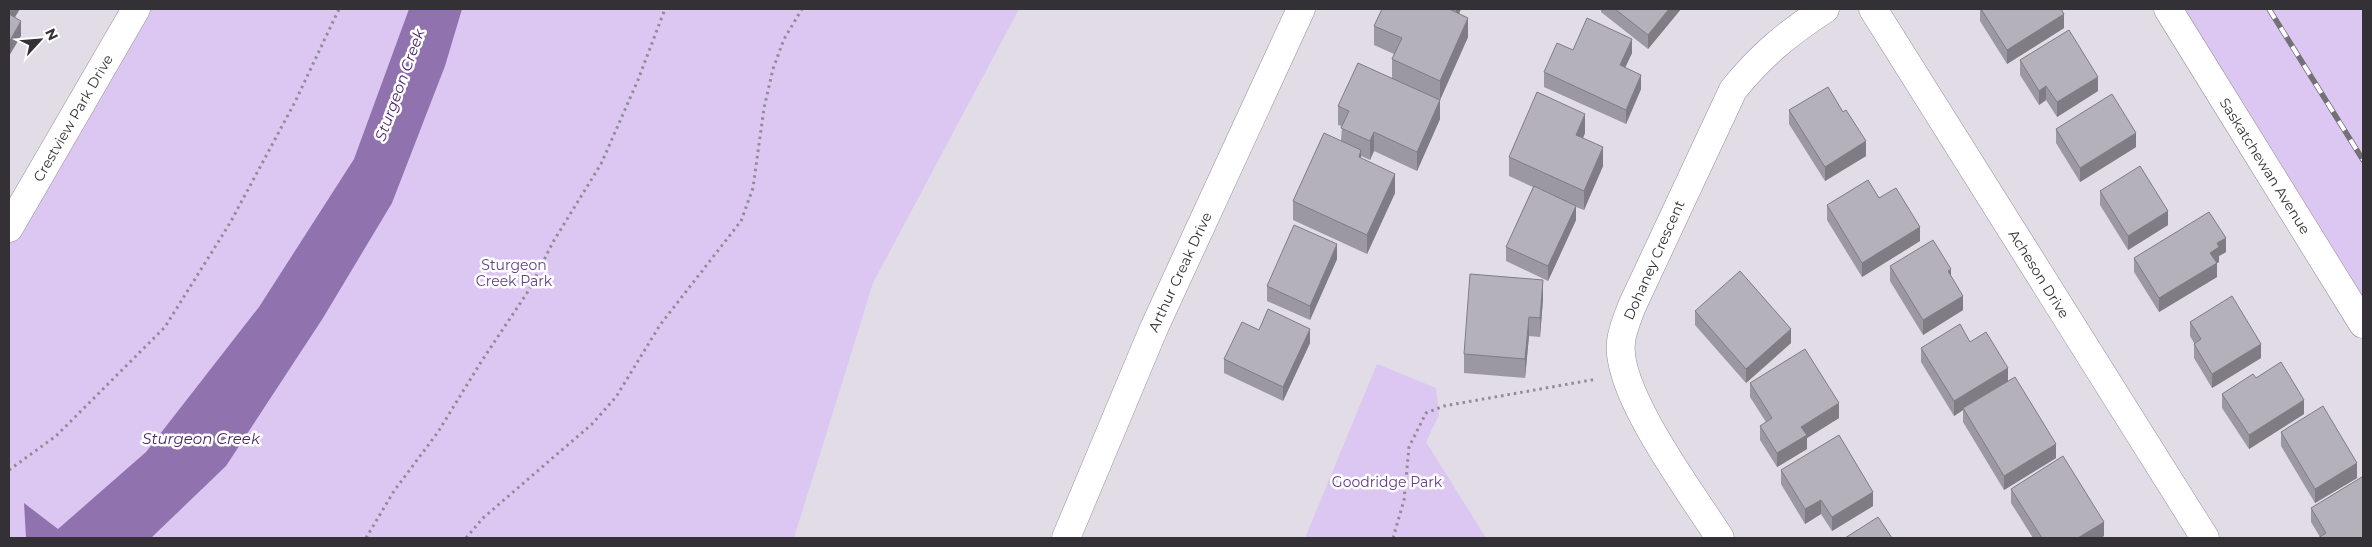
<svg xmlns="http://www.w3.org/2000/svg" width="2372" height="547" font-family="Montserrat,sans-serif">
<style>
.green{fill:#dcc7f3}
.water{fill:#9073ae}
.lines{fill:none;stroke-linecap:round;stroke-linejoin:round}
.street-casing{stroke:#948f99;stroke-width:29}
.secondary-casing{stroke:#948f99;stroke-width:29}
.path{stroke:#918d94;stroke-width:3;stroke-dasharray:2.5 4;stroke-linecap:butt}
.street{stroke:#fff;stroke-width:28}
.secondary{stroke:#fff;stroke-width:28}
.rail-casing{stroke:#747077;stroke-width:5.5}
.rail{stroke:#fff;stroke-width:4;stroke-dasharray:11;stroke-linecap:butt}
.wall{fill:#9c98a1}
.shaded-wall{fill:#7f7c83}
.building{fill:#b5b1bb;stroke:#7f7c83}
.labels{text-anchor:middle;stroke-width:5;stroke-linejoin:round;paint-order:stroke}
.street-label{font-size:14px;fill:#333135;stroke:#fff}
.park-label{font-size:14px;fill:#633c86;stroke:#fff}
.water-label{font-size:15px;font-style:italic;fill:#4d256e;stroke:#fff}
</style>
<rect width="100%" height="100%" fill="#e1dce6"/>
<!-- green -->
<g class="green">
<path d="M136,9H1019L873,283L794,538H9V228Z"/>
<path d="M2168,9H2363V324Z"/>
<path d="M1377,364L1436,388L1439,415L1426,442L1486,538H1305Z"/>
</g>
<!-- water -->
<path class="water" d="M409,9H462L445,66L392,203L323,318L226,466L151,538H26L24,503L58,529L146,452L259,307L354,159Z"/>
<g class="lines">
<!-- street casing -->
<g class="street-casing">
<g id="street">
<path d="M1873,9L2205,538"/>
<path d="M9,228L136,9"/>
<path d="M1066,538L1154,328L1301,9"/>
<path d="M1720,538C1692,494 1615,392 1621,342C1622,330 1628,317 1632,306L1733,90C1761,55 1787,34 1825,9"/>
</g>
</g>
<!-- secondary casing -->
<g class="secondary-casing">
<path id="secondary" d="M2168,9L2363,324"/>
</g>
<!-- path -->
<g class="path">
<path d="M9,470L56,436L165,327L230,223L295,102L339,9"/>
<path d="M366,538L394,491L438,432L481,362L529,290L553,242L601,164L638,80L665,9"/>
<path d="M466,538L483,518L592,424L616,397L660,325L741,221L753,188L764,108L773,69L784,39L802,9"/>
<path d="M1393,538L1404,500L1409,447L1426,413L1444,406L1597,379"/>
</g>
<!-- street -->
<use href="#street" class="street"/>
<!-- secondary -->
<use href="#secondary" class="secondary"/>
<!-- rail casing -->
<g class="rail-casing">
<path id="rail" d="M2269,9L2363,160"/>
</g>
<!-- rail -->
<use href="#rail" class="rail"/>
</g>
<!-- wall -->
<g class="wall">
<path d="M1382,9H1461L1459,13L1468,37L1440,100V119L1417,171L1374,151L1370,160L1361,156V158L1395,193L1367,254L1293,220V201L1341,141L1342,126L1338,125V106L1392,78V59L1394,54L1374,45V26Z"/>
<path d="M1601,9H1681L1648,49L1601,12Z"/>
<path d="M1980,9H2061L2064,28L2007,64L1980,21Z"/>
<path d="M1573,50L1632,53L1625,67L1641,89L1626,124L1544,87V72Z"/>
<path d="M2020,60L2098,91L2057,117L2046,100L2039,105L2020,75Z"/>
<path d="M1789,110L1843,112L1866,156L1825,181L1789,124Z"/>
<path d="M2056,129L2136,147L2080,182L2056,143Z"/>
<path d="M1585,133L1583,138L1603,166L1584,210L1576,207V220L1548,281L1506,261V247L1533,187L1509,176V157Z"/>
<path d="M2100,191L2168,225L2128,250L2100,205Z"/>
<path d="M1827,205L1920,241L1862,277L1827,220Z"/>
<path d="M2226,252L2219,256V262L2217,263V277L2159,312L2134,272V258Z"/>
<path d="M1337,259L1310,320L1267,301V286Z"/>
<path d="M1890,266L1951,276L1963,310L1923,335L1890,281Z"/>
<path d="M1543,299L1540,337L1529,336L1525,378L1464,373V354Z"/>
<path d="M1695,311L1791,343L1746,383L1695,325Z"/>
<path d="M2190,322L2261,358L2212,388L2194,358V343L2190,336Z"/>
<path d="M1259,330L1310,343L1283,401L1224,373V359Z"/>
<path d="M1970,342L2008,381L2056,458L2004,490L1963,422V410L1954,416L1921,362V348Z"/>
<path d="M1750,383L1839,418L1807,438V449L1777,467L1760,440V426L1766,422L1750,397Z"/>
<path d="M2222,394L2304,414L2249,449L2222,408Z"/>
<path d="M2281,432L2357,478L2315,503L2281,446Z"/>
<path d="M1781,470L1873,506L1832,531L1821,514L1805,524L1781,484Z"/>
<path d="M2011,489L2104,536L2100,538H2033L2011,503Z"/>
<path d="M2311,508L2363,538L2320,537L2311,522Z"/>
</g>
<!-- shaded-wall -->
<g class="shaded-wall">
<path d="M11,9H20L9,27V12Z"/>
<path d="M1456,9H1461L1456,21Z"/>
<path d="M1669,9H1681L1648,49V35Z"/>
<path d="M2064,14V28L2007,64V50Z"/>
<path d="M1468,18V37L1440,100V81Z"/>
<path d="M21,21V36L9,56V42Z"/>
<path d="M1632,39V53L1620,79V65Z"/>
<path d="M1641,75V89L1626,124V110Z"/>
<path d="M2098,77V91L2057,117V102Z"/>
<path d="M2046,86V100L2039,105V91Z"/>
<path d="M1440,100V119L1417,171V152Z"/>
<path d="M1585,114V133L1576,154V135Z"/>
<path d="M1374,132V151L1370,160V141Z"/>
<path d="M2136,133V147L2080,182V168Z"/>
<path d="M1866,141V156L1825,181V167Z"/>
<path d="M1603,147V166L1584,210V191Z"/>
<path d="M1361,150V169L1359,157Z"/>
<path d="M1395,174V193L1367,254V235Z"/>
<path d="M1576,206V220L1548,281V266Z"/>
<path d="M2168,211V225L2128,250V236Z"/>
<path d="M1920,227V241L1862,277V263Z"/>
<path d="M2226,238V252L2219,256V262L2217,263V277L2159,312V298L2210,253L2217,243Z"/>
<path d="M1337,244V259L1310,320V306Z"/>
<path d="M1951,269V283L1948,271Z"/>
<path d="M1543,280V299L1540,337V318Z"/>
<path d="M1963,296V310L1923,335V320Z"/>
<path d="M1529,317V336L1525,378V359Z"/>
<path d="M1310,329V343L1283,401V387Z"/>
<path d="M1791,329V343L1746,383V369Z"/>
<path d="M2261,344V358L2212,388V374Z"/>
<path d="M2008,368V383L1963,408V410L1954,416V401Z"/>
<path d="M2304,400V414L2249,449V435Z"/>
<path d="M1839,403V418L1807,438V449L1777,467V453L1801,427Z"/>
<path d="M2056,444V458L2004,490V476Z"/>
<path d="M2357,463V478L2315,503V489Z"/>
<path d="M1873,492V506L1832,531V517Z"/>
<path d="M1821,500V514L1805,524V509Z"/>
<path d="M2104,522V536L2100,538H2078Z"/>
</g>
<!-- building -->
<g class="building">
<path d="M1382,9H1449L1468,18L1440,81L1392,59L1402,38L1374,26Z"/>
<path d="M1615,9H1669L1648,35Z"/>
<path d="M1981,9H2061L2064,14L2007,50Z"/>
<path d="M9,14L21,21L9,42Z"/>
<path d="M1587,18L1632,39L1620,65L1641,75L1626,110L1544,72L1557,43L1573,50Z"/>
<path d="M2069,30L2098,77L2057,102L2046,86L2039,91L2020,60Z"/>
<path d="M1358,63L1440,100L1417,152L1374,132L1370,141L1341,128L1349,111L1338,106Z"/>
<path d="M1828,87L1843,112L1846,110L1866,141L1825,167L1789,110Z"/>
<path d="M1537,92L1585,114L1576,135L1603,147L1584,191L1509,157Z"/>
<path d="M2112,94L2136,133L2080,168L2056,129Z"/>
<path d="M1324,133L1361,150L1359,157L1395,174L1367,235L1293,201Z"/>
<path d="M2140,166L2168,211L2128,236L2100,191Z"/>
<path d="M1868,180L1879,198L1896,188L1920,227L1862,263L1827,205Z"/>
<path d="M1534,186L1576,206L1548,266L1506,247Z"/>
<path d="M2209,212L2226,238L2217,243L2219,247L2210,253L2217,263L2159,298L2134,258Z"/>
<path d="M1294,225L1337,244L1310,306L1267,286Z"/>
<path d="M1933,240L1951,269L1948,271L1963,296L1923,320L1890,266Z"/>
<path d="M1740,271L1791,329L1746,369L1695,311Z"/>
<path d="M1470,274L1543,280L1540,318L1529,317L1525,359L1464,354Z"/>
<path d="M2232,296L2261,344L2212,374L2194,344L2201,339L2190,322Z"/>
<path d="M1268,309L1310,329L1283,387L1224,359L1242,322L1259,330Z"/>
<path d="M1960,324L1970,342L1986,332L2008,368L1954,401L1921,348Z"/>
<path d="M1805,349L1839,403L1801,427L1807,435L1777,453L1760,426L1772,418L1750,383Z"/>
<path d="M2281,362L2304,400L2249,435L2222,394L2253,374L2256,378Z"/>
<path d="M2015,377L2056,444L2004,476L1963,408Z"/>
<path d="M2323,406L2357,463L2315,489L2281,432Z"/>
<path d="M1839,435L1873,492L1832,517L1821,500L1805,509L1781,470Z"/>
<path d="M2063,456L2104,522L2078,538H2042L2011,489Z"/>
<path d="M2362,477L2363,478V538H2318L2326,533L2311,508Z"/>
<path d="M1878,517L1892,538H1845Z"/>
</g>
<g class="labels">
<!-- street labels -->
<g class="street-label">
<text transform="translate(73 118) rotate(-60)" y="5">Crestview Park Drive</text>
<text transform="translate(2265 166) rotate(58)" y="5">Saskatchewan Avenue</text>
<text transform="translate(1654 260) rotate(-66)" y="5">Dohaney Crescent</text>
<text transform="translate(1180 272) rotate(-65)" y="5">Arthur Creak Drive</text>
<text transform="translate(2039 274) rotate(58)" y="5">Acheson Drive</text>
</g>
<!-- park labels -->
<g class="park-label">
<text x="514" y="270">Sturgeon<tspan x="514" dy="16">Creek Park</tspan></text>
<text x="1387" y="487">Goodridge Park</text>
</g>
<!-- water labels -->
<g class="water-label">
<text transform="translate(400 85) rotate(-70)" y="5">Sturgeon Creek</text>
<text x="201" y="444">Sturgeon Creek</text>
</g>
</g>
<!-- border -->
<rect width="2372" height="547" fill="none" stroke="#333135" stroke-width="20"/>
<!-- north arrow -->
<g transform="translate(40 40) rotate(64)" stroke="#ffffff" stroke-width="4" paint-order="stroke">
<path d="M0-4L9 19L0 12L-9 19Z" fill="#333135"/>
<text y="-8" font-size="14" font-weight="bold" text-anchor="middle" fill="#333135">N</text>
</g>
</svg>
